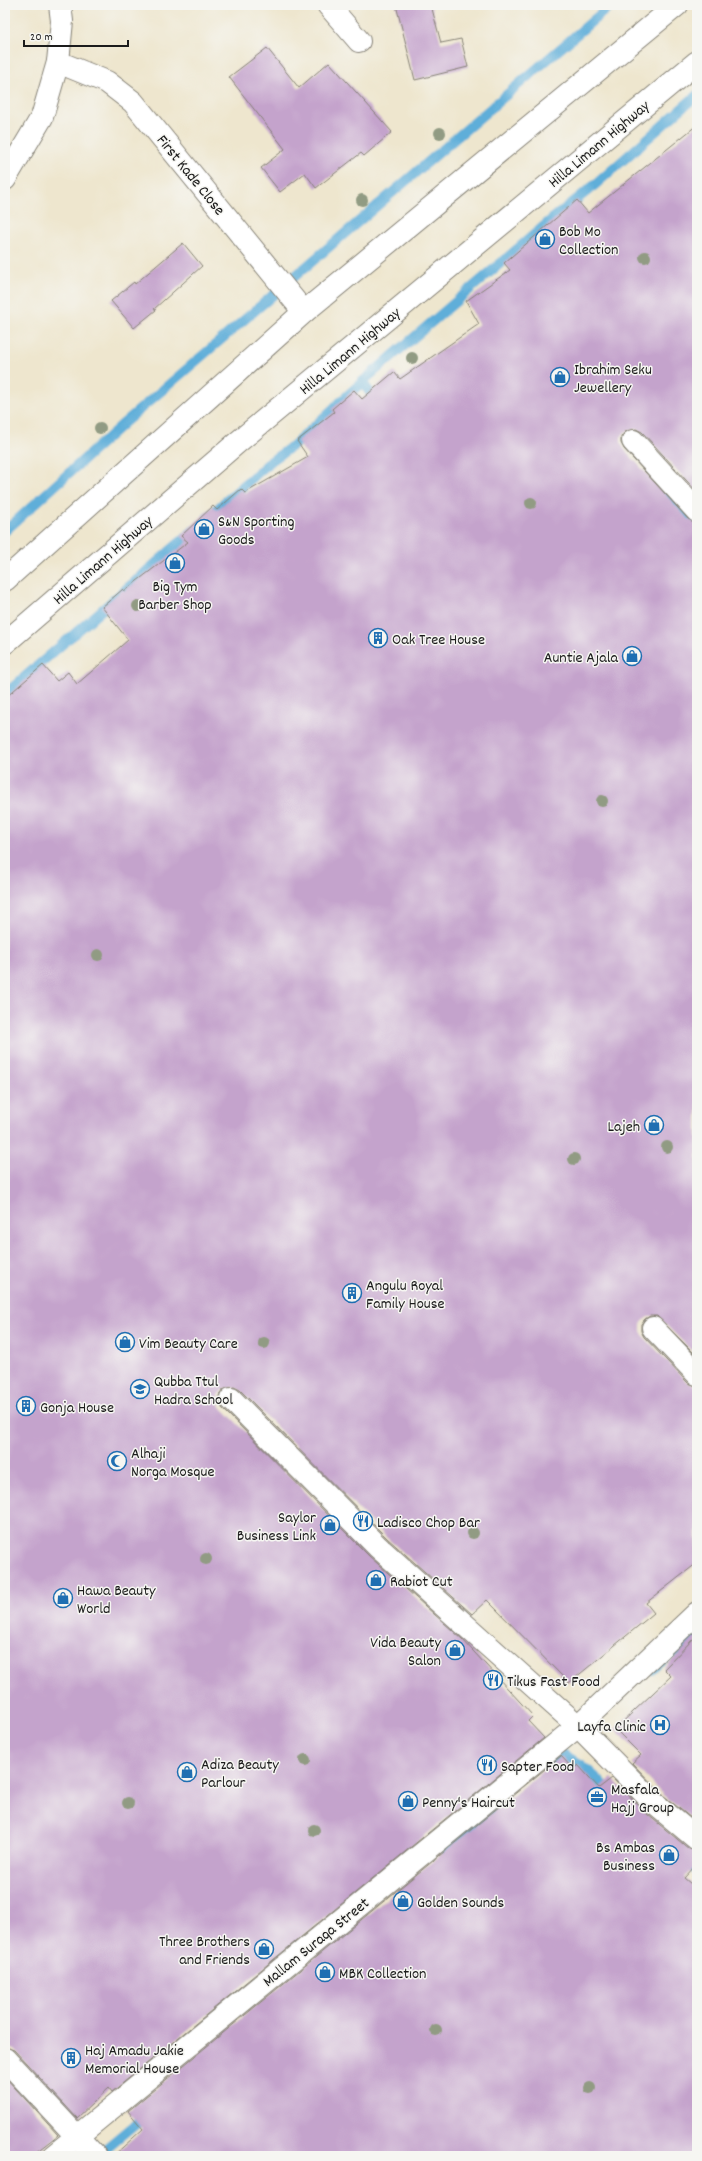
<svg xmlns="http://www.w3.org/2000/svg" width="702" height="2161" font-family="Dekko,sans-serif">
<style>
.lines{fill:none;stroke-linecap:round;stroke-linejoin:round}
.stream{stroke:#5faed9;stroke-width:10}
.building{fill:#c4a3cc}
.minor-casing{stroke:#858175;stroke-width:24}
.secondary-casing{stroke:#858175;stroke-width:24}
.minor{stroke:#fff;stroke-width:22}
.secondary{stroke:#fff;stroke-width:22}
.tree{fill:#919b83}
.labels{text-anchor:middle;stroke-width:3;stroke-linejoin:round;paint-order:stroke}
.street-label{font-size:16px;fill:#1c1c1c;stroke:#f6f6f2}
.poi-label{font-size:16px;fill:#1c1c1c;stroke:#f6f6f2;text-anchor:start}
</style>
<rect width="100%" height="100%" fill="#f6f6f2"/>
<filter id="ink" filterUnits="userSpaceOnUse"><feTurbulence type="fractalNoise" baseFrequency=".025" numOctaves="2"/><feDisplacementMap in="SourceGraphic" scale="8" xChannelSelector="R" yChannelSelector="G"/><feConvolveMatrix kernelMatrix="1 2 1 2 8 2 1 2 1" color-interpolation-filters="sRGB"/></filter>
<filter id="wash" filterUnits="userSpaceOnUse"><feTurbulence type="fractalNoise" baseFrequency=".012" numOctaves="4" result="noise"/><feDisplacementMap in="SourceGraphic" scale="16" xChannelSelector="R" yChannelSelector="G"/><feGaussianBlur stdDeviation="0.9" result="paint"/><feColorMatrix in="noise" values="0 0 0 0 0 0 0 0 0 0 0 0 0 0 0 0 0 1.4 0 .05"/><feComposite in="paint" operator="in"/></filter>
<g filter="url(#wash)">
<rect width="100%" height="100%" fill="#eee6ce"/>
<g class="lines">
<!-- stream -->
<g class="stream">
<path d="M362,382L378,403"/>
<path d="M660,486L697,531"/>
<path d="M207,518L271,461L294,445L362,382L551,220L596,184L697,95"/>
<path d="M5,531L124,423L611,5"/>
<path d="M5,694L194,530"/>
<path d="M256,1438L269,1453L261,1459"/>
<path d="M652,1670L697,1631"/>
<path d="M551,1761L560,1753L582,1765L614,1794"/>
<path d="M446,1851L492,1810"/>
<path d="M684,1859L697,1870"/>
<path d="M91,2156L105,2149L147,2114"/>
</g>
</g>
<g id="blocks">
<!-- building -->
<g class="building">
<path d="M396,5H431L441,43L461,39L468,67L415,80Z"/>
<path d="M267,48L299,88L329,62L392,132L364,156L361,153L316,188L305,173L280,192L261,168L285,149L229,77Z"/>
<path d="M697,125V492L642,432L636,429L625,432L621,437V443L624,449L688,519L697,523V1356L657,1316H650L645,1319L641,1324V1331L644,1337L688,1383L697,1386V1563L646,1603L654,1613L569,1683L487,1600L472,1614L387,1538L240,1390L234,1387L222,1390L219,1396V1403L222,1408L369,1556L462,1639L533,1716L528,1721L544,1738L112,2092L109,2088L77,2118L14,2050L5,2047V698L43,665L57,681L68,672L77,684L128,640L102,607L123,589L124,591L188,542L181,536L213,506L217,510L241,489L245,493L308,457L297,441L334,412L332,409L354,390L362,399L394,372L400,379L479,324L466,301L510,270L504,263L577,200L588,213Z"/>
<path d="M183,243L202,266L154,309L156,310L134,328L111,301L134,282L135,284Z"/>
<path d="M697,1635V1823L663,1795L632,1763L641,1755L615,1729L671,1676L664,1669Z"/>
<path d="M561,1756L573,1769L578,1765L599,1788L612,1778L647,1814L689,1849L697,1851V1864L684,1878L697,1889V2156H113L143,2129L128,2111Z"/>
<path d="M5,2077L58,2135L31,2156H5Z"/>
</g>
</g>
</g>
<g filter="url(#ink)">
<use href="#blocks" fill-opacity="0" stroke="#858175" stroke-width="1"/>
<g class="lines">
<!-- minor casing -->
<g class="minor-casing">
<g id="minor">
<path d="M328,5L359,41"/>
<path d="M58,62L107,82L133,102L304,312"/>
<path d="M5,179L42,117L58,62L62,21L60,5"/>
<path d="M633,441L697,511"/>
<path d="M653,1328L697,1374"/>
<path d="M231,1399L378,1547L578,1726L655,1804L697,1839"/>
<path d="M5,2059L95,2156"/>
<path d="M53,2156L578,1726L697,1613"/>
</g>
</g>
<!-- secondary casing -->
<g class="secondary-casing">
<g id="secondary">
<path d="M5,580L304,312L677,5"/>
<path d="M5,643L238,442L697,62"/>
</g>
</g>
<!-- minor -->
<use href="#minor" class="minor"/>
<!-- secondary -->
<use href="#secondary" class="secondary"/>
</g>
<!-- trees -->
<g class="tree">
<circle cx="440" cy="133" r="6"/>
<circle cx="362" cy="200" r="6"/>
<circle cx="645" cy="257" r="6"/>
<circle cx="412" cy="358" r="6"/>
<circle cx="100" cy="428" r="6"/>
<circle cx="531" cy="503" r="6"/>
<circle cx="138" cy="606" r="6"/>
<circle cx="602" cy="801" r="6"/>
<circle cx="98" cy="955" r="6"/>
<circle cx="667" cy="1147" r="6"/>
<circle cx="574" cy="1159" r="6"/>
<circle cx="264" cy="1343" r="6"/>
<circle cx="473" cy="1533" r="6"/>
<circle cx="206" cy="1559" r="6"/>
<circle cx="305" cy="1760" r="6"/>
<circle cx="128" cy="1803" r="6"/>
<circle cx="314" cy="1830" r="6"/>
<circle cx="436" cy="2030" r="6"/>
<circle cx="590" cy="2088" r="6"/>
</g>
</g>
<!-- icons -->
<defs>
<g id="shop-ring" transform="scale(1)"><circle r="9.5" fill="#f6f6f2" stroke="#1f6fb2" stroke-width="1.5"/><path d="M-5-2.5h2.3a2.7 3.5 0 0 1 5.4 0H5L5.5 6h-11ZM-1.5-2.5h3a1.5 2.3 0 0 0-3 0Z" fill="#1f6fb2"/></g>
<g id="building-ring" transform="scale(1)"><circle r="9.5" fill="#f6f6f2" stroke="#1f6fb2" stroke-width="1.5"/><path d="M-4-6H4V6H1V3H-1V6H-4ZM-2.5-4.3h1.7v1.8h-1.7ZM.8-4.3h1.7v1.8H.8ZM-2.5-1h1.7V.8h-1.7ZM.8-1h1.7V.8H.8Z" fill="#1f6fb2"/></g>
<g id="school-ring" transform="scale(1)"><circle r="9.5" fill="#f6f6f2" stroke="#1f6fb2" stroke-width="1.5"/><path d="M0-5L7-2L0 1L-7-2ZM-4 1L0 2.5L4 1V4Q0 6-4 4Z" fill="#1f6fb2"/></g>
<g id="mosque-ring" transform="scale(1)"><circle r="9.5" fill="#f6f6f2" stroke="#1f6fb2" stroke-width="1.5"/><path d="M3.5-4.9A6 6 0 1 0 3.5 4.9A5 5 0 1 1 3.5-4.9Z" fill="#1f6fb2"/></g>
<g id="restaurant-ring" transform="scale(1)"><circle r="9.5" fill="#f6f6f2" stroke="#1f6fb2" stroke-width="1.5"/><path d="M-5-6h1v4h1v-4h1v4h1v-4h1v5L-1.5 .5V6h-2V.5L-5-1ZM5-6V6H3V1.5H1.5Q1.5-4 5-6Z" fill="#1f6fb2"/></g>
<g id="hospital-ring" transform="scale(1)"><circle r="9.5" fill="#f6f6f2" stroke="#1f6fb2" stroke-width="1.5"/><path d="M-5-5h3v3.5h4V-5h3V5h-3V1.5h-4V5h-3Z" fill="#1f6fb2"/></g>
<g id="office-ring" transform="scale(1)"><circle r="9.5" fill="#f6f6f2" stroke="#1f6fb2" stroke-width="1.5"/><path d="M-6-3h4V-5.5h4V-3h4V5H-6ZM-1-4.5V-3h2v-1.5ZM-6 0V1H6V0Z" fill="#1f6fb2"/></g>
</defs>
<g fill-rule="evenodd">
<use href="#shop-ring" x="545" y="239"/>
<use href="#shop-ring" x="560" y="377"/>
<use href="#shop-ring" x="204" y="529"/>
<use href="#shop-ring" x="175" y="563"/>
<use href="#building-ring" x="378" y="638"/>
<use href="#shop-ring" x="632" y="656"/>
<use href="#shop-ring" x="654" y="1125"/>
<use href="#building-ring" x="352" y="1293"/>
<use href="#shop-ring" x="125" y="1342"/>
<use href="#school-ring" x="140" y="1389"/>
<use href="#building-ring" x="26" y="1406"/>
<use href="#mosque-ring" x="117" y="1461"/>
<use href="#restaurant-ring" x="363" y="1521"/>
<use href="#shop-ring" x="330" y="1525"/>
<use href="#shop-ring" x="376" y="1580"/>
<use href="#shop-ring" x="63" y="1598"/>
<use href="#shop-ring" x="455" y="1650"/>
<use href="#restaurant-ring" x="493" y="1680"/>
<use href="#hospital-ring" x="660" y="1725"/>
<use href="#restaurant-ring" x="487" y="1765"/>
<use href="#shop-ring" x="187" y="1772"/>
<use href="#office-ring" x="597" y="1797"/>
<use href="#shop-ring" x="408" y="1801"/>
<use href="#shop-ring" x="669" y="1855"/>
<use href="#shop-ring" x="403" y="1901"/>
<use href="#shop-ring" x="264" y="1949"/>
<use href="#shop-ring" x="325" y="1972"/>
<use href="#building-ring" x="71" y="2058"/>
</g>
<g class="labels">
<!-- street labels -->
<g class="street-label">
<text transform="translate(598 143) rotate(-40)" y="6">Hilla Limann Highway</text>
<text transform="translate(192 174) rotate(51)" y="6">First Kade Close</text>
<text transform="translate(349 350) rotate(-40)" y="6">Hilla Limann Highway</text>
<text transform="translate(102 559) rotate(-41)" y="6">Hilla Limann Highway</text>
<text transform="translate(315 1941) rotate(-39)" y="6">Mallam Suraqa Street</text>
</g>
<!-- poi labels -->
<g class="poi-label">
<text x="559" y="236">Bob Mo<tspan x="559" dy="18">Collection</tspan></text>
<text x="574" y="374">Ibrahim Seku<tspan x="574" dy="18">Jewellery</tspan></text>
<text x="218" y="526">S&amp;N Sporting<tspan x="218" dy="18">Goods</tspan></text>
<text x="175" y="591" text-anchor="middle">Big Tym<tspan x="175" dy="18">Barber Shop</tspan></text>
<text x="392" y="644">Oak Tree House</text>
<text x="618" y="662" text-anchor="end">Auntie Ajala</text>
<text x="640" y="1131" text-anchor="end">Lajeh</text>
<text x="366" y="1290">Angulu Royal<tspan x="366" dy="18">Family House</tspan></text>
<text x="139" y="1348">Vim Beauty Care</text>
<text x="154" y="1386">Qubba Ttul<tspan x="154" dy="18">Hadra School</tspan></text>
<text x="40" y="1412">Gonja House</text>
<text x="131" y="1458">Alhaji<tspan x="131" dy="18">Norga Mosque</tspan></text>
<text x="316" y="1522" text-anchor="end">Saylor<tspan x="316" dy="18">Business Link</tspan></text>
<text x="377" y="1527">Ladisco Chop Bar</text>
<text x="390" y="1586">Rabiot Cut</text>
<text x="77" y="1595">Hawa Beauty<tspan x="77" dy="18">World</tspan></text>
<text x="441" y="1647" text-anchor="end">Vida Beauty<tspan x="441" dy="18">Salon</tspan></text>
<text x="507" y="1686">Tikus Fast Food</text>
<text x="646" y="1731" text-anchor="end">Layfa Clinic</text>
<text x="201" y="1769">Adiza Beauty<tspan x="201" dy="18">Parlour</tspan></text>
<text x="501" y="1771">Sapter Food</text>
<text x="611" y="1794">Masfala<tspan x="611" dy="18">Hajj Group</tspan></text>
<text x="422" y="1807">Penny's Haircut</text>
<text x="655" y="1852" text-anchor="end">Bs Ambas<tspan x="655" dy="18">Business</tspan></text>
<text x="417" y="1907">Golden Sounds</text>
<text x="250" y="1946" text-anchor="end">Three Brothers<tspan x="250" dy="18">and Friends</tspan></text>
<text x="339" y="1978">MBK Collection</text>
<text x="85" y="2055">Haj Amadu Jakie<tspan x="85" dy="18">Memorial House</tspan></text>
</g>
</g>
<!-- margin -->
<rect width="702" height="2161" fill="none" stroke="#f6f6f2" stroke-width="20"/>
<!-- scale -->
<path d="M24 40v6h104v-6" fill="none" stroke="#1c1c1c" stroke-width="2"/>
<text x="30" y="40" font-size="12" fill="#1c1c1c" stroke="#f6f6f2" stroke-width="3" paint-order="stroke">20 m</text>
</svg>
